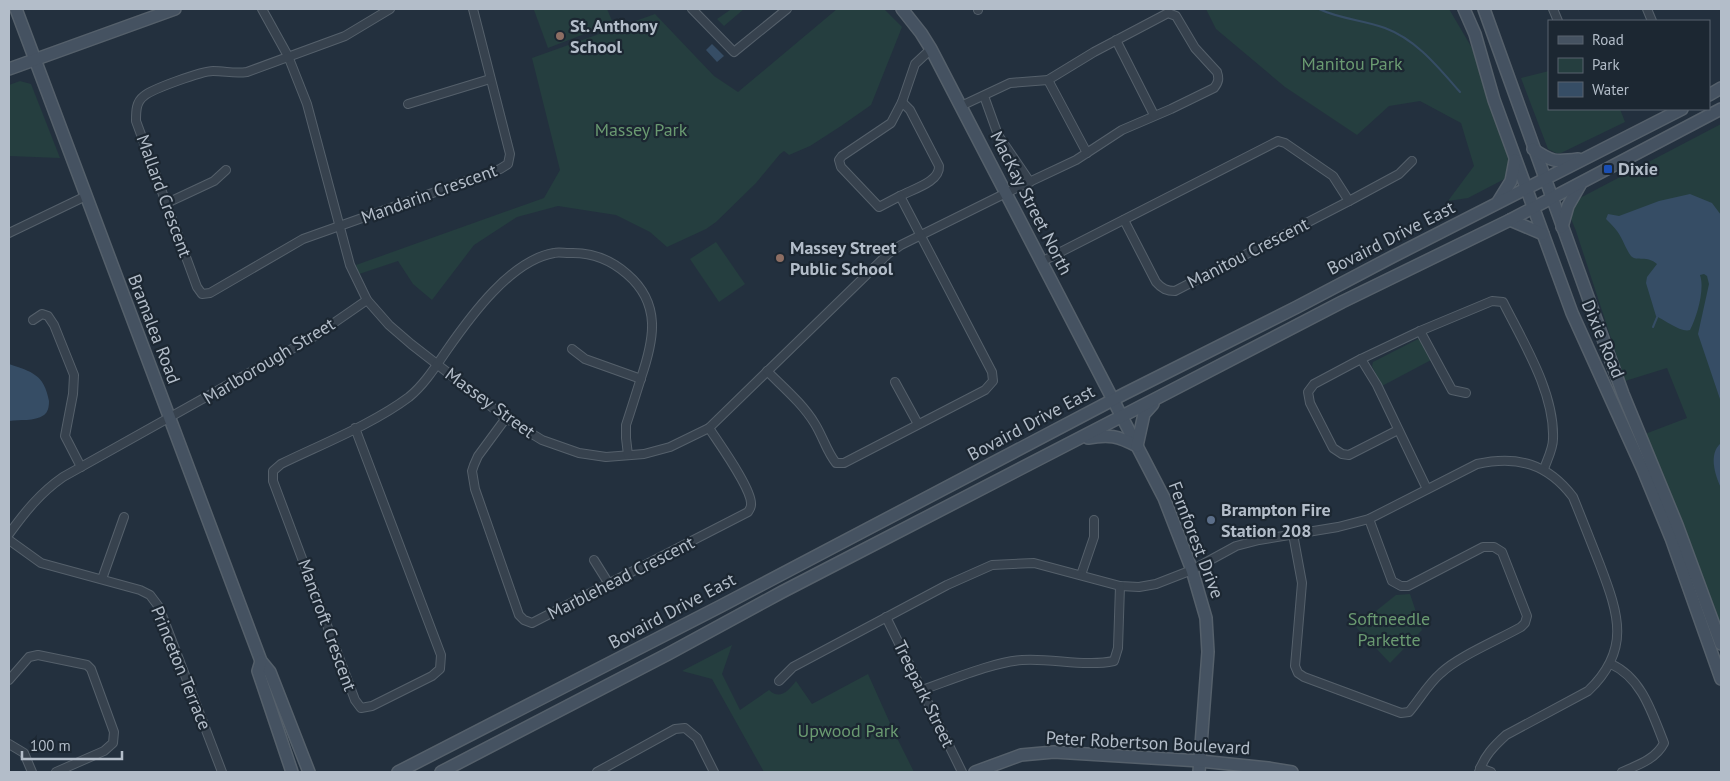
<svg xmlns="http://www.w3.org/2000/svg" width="1730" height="781" font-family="'PT Sans',sans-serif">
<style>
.green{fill:#253e3f}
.water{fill:#364d65}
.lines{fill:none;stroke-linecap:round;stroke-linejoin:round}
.stream{stroke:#364d65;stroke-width:2}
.street-casing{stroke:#55606b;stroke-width:10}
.secondary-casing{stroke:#55606b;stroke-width:14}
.street{stroke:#37424e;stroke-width:8}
.secondary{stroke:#455261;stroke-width:11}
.education-dot{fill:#8d6e63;stroke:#1c2732;stroke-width:2}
.transit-dot{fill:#1a4fb4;stroke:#1c2732;stroke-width:2}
.service-dot{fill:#5c6f8a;stroke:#1c2732;stroke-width:2}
.labels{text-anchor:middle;stroke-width:4.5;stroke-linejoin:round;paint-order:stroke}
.poi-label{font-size:18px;font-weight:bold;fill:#b3bdc9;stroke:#1c2732;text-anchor:start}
.park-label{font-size:18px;fill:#6a9a71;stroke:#1c2732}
.street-label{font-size:18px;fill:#b3bdc9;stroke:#1c2732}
</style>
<rect width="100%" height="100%" fill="#23303e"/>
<!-- green -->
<g class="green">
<path d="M538,9H607L613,23L548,48L534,10Z"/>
<path d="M729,9H744L724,26L717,19L730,10Z"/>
<path d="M837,9H884L902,27L871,105L841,126L810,146L789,155L784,151L780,154L756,183L716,222L706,229L667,247L650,232L616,215L558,206L517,217L474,245L432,300L413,284L398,261L359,274L356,265L544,198L560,170L532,58L655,14L714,76L738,92Z"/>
<path d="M1206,9H1449L1472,48L1516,173L1468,198L1448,201L1474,166L1461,123L1420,101L1389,106L1357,135L1285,87L1216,29Z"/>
<path d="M1549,71V109H1620L1625,122L1561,153H1556L1548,149L1521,78Z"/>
<path d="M20,81L31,84L60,158L9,156V85Z"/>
<path d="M1721,124V636L1645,434L1687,418L1667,368L1625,381L1576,231L1567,209H1570L1580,198Z"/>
<path d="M716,242L745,284L719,302L690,259Z"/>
<path d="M1418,339L1422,341L1431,360L1382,386L1372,366L1373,362Z"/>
<path d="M1410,594L1422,630L1390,663L1356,627L1396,595Z"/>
<path d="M732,645L722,674L740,710L769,690C780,701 789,690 796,681L812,704L868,674L894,732L914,772H764L712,679L682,671Z"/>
</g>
<!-- water -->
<g class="water">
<path d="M712,44L724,56L717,62L706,50Z"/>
<path d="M1690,194L1712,203L1721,215V402L1698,334L1709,284L1707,276L1704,274L1700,275C1705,289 1697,317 1690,330C1681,333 1665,320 1656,316L1646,283L1647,277L1657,264C1647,255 1637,262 1631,256C1625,248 1623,239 1617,231C1614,227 1610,223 1606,219L1608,214L1619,216L1659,201Z"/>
<path d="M9,364C32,372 44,374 49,401C49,407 48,412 44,415C34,422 20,419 9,421Z"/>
<path d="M1721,443V488C1715,475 1708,454 1721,443Z"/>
</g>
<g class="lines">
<!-- stream -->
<g class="stream">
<path d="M1319,9C1340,19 1363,20 1385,28C1417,40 1438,67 1460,92"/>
<path d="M1653,327L1658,315"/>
</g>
<!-- street casing -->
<g class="street-casing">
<g id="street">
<path d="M262,9L288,56L307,104L350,265L367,300L389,325L411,344L506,418L542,440L579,453L606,457L644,454L670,447L709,428L888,254L901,245L1006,193L1076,160L1122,130L1171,109L1214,88C1219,82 1219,78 1217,72L1195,48L1176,16L1168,13L1094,52L1048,80L1010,83L961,106"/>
<path d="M390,9L345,36L247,72C234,74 226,71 213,71C202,71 152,89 144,96C136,102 136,111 136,121L197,287L202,294L210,293L303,239L500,169L508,164L510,154L473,9"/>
<path d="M692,9L734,52L787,9"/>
<path d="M978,9V10"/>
<path d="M1553,9L1558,21"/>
<path d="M1647,9L1652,21"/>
<path d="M1116,40L1154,115"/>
<path d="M1048,80L1087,153"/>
<path d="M984,96L998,135L1030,182"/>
<path d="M408,104L490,79"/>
<path d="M900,196C913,189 940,182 939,166L910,110L902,102"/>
<path d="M167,203L214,181L226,170"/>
<path d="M1124,220L1156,282C1162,289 1167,291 1175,291L1349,201"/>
<path d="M9,233L86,196"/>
<path d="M1041,262L1278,141L1285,143L1333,176L1349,201L1399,174L1412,161"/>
<path d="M33,320L42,314L48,316L54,325L74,375L73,394L65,436L81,467"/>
<path d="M1420,331L1452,390L1466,393"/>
<path d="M572,349L585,359L641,379"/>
<path d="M1361,359L1420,331L1492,301L1503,302C1523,342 1555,393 1553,439C1553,449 1547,460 1544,469"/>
<path d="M767,371C784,388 803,404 815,424C823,437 827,452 836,463H844L985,390L993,381L992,372L900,196L879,207L841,167L839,160L842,156L891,123L902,102L915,64L931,49"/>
<path d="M895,382L918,424"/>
<path d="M506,418L478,456L474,465L472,471L475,489L519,615L524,620L532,623L748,512C749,510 751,508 751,505C753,490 718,442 709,428"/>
<path d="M355,428L441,655L440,669L432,676L372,706L361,708L355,700L273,481V471L281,464C322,444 373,424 409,397C424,385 436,366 447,350C470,317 511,260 554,253C558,252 564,253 569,253C592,252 610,259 627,274C662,304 654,340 641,378C636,394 631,410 626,425V438L628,455"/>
<path d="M1398,430L1349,455L1342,454L1333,448L1310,403L1308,392L1314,384L1361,359L1377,385L1427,489"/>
<path d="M9,534C25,512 40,493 63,477L315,336L367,300"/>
<path d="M1293,534L1302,583L1295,666L1298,673L1304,677L1401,713L1409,712C1420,699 1428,684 1441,673C1459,656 1498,640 1521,627L1525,623L1527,616L1502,552L1494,547H1483L1408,586H1401L1392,581L1369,519"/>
<path d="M9,540L41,563L140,590L150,595L159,607L222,772"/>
<path d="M594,560L609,584"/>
<path d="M1081,575L1094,537V520"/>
<path d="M102,579L124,517"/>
<path d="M886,617L962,772"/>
<path d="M1611,664C1642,678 1652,713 1664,743C1656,759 1638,765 1622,772"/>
<path d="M9,680L29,657L38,655L87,665L91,669L114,732L113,743L104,751L56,772"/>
<path d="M779,681L793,667L947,585L992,565L1034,563L1120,586L1139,587L1156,584L1192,570L1236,546L1259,540L1338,527L1369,519L1477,464C1518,455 1548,464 1573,497C1582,519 1591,542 1600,565C1619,615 1631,650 1588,691L1506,735C1494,746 1484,756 1479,772"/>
<path d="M922,690C951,680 993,662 1022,660C1053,658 1085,667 1114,661L1118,648L1120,586"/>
<path d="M9,744L24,753L32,772"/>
<path d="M1480,768L1491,772"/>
<path d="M597,772L675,729L685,728L697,738L714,772"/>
</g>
</g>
<!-- secondary casing -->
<g class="secondary-casing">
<g id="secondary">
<path d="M16,9L261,661L270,672L309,772"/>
<path d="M902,9L921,33L931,49L1164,498L1192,570L1206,618L1208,652L1199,772"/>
<path d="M1464,9L1475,34L1494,100L1572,313L1643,470L1671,538L1721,679"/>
<path d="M1484,9L1623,394L1677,525L1721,644"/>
<path d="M9,69L175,9"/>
<path d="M1709,95L1721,88"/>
<path d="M1533,149C1552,162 1555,162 1578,159"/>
<path d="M1498,202L1511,181L1515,160"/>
<path d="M1510,220L1543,234"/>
<path d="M1562,227L1568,206L1580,185"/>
<path d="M1088,438C1109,434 1118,436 1137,446"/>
<path d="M1137,446L1144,414L1153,404"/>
<path d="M261,661L258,671L292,772"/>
<path d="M398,772L721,606L1124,394L1297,307L1392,257L1682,109"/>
<path d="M441,772L668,654L782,592L1161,396L1342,302L1510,220L1721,109"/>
<path d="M975,772L1021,755L1054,752L1200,761L1268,768L1292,772"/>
</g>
</g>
<!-- street -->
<use href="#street" class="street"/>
<!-- secondary -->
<use href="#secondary" class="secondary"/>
</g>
<!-- markers -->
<g class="education-dot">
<circle cx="560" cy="36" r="5"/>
<circle cx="780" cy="258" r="5"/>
</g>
<rect class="transit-dot" x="1603" y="164" width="10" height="10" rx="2.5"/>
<circle class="service-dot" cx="1211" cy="520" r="5"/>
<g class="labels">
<!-- poi labels -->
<g class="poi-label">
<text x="570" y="32">St. Anthony<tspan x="570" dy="21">School</tspan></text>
<text x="1618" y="175">Dixie</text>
<text x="790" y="254">Massey Street<tspan x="790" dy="21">Public School</tspan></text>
<text x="1221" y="516">Brampton Fire<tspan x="1221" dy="21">Station 208</tspan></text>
</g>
<!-- park labels -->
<g class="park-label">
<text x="1352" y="70">Manitou Park</text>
<text x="641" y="136">Massey Park</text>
<text x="1389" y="625">Softneedle<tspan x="1389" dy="21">Parkette</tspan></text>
<text x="848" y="737">Upwood Park</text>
</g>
<!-- street labels -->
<g class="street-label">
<text transform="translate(429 194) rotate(-20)" y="6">Mandarin Crescent</text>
<text transform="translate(164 196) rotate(70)" y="6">Mallard Crescent</text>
<text transform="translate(1031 203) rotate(63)" y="6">MacKay Street North</text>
<text transform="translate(1391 238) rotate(-27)" y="6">Bovaird Drive East</text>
<text transform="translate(1248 253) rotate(-27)" y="6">Manitou Crescent</text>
<text transform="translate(154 329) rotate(69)" y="6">Bramalea Road</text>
<text transform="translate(1603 339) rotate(67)" y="6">Dixie Road</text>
<text transform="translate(269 361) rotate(-31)" y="6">Marlborough Street</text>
<text transform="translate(490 403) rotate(36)" y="6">Massey Street</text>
<text transform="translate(1031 423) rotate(-28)" y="6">Bovaird Drive East</text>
<text transform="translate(1196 540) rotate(69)" y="6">Fernforest Drive</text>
<text transform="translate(621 578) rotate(-27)" y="6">Marblehead Crescent</text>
<text transform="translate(672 611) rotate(-28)" y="6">Bovaird Drive East</text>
<text transform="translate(327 625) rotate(70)" y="6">Mancroft Crescent</text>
<text transform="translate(181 668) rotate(68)" y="6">Princeton Terrace</text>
<text transform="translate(924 694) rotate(64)" y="6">Treepark Street</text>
<text transform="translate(1148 743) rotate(3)" y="6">Peter Robertson Boulevard</text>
</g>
</g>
<!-- border -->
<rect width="1730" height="781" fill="none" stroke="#b3bdc9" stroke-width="20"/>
<!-- legend -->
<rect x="1548" y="20" width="162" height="90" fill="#1c2732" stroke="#58636e"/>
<rect x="1558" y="36" width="25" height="8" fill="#455261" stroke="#58636e"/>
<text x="1592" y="45" font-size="15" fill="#b3bdc9">Road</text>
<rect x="1558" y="58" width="25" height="15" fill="#253e3f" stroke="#58636e"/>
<text x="1592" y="70" font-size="15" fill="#b3bdc9">Park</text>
<rect x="1558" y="82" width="25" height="15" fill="#364d65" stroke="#58636e"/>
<text x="1592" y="95" font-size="15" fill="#b3bdc9">Water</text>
<!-- scale -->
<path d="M22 751v8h100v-8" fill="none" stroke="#b3bdc9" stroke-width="2.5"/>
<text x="30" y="751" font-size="15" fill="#b3bdc9" stroke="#1c2732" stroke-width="4" paint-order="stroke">100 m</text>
</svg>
